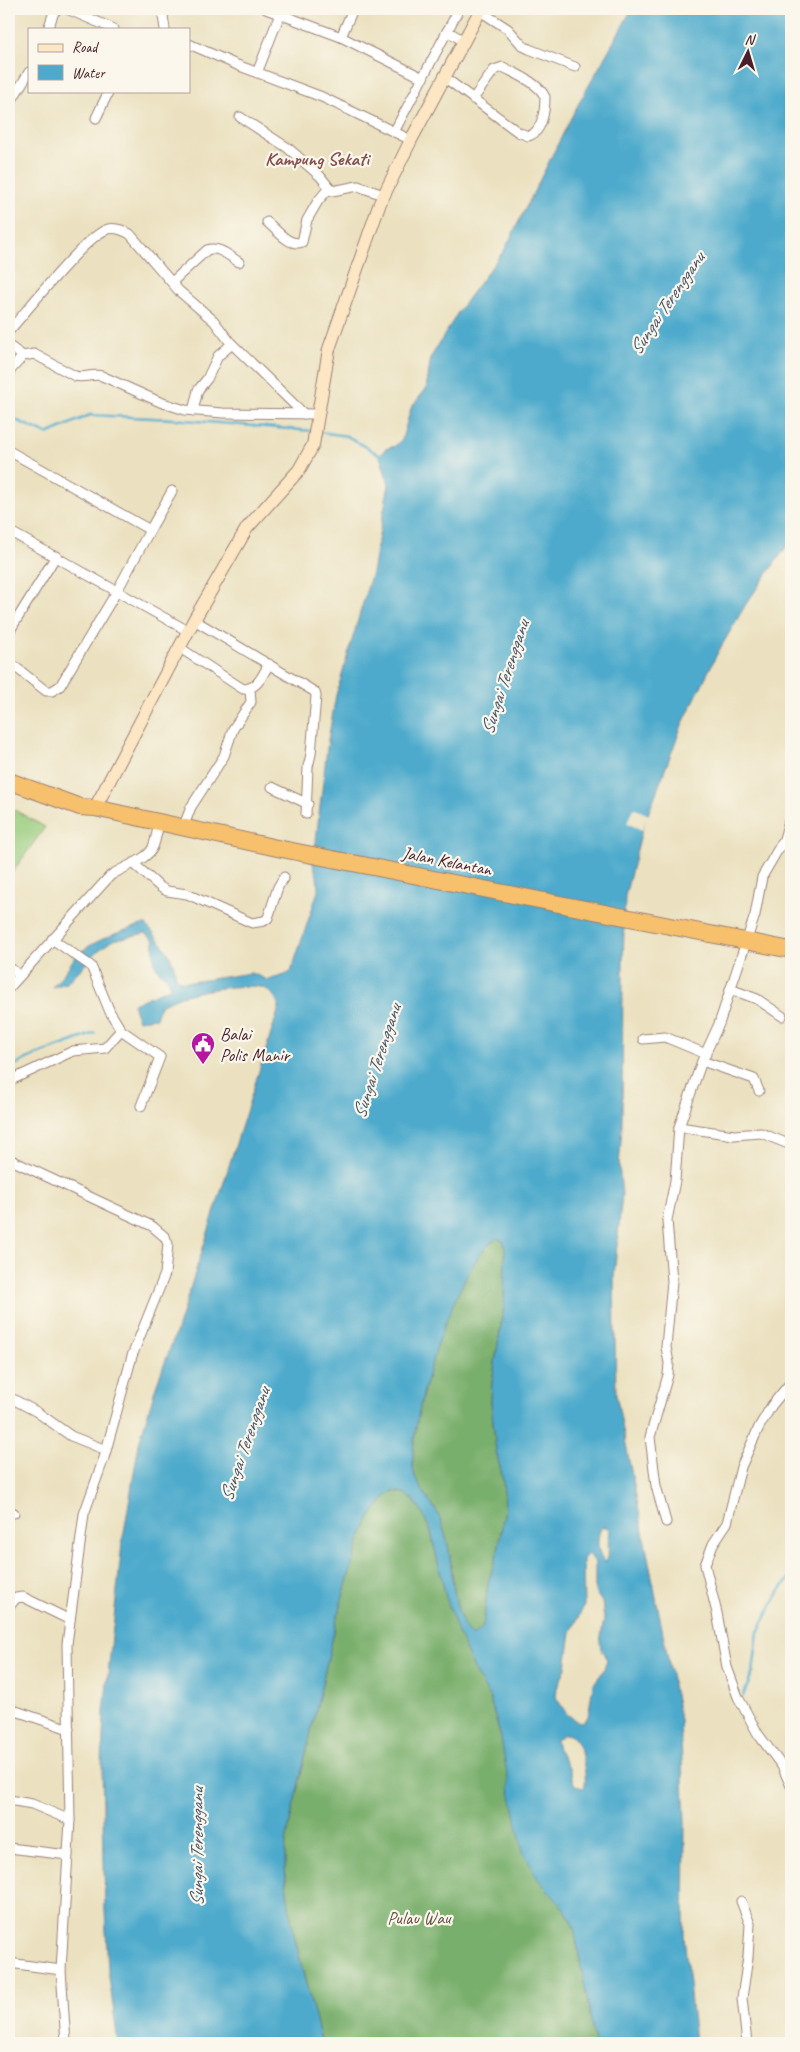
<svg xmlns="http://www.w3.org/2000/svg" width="800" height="2052" font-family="Caveat,sans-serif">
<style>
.green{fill:#97cb7c;stroke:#707554}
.forest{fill:#79af6c;stroke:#62674c}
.water{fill:#4eaacc;stroke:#4c647c;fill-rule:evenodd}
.pier{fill:#ebe1c0}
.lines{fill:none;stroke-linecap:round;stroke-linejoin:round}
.stream{stroke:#4eaacc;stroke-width:2.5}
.street-casing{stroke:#9a8076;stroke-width:11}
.secondary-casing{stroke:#9a8076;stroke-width:14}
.highway-casing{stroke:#9a8076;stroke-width:18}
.street{stroke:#fff;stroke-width:9}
.secondary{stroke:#fce6c4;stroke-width:12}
.highway{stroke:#f7c06c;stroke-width:16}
.labels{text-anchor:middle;stroke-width:4.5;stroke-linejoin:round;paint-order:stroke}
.street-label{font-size:18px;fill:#4a1f2b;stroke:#fbf7ec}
.poi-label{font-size:18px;fill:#4a1f2b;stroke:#fbf7ec;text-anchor:start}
.park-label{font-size:18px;fill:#615343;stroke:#fbf7ec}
.neighbourhood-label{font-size:19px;font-weight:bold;fill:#885050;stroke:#fbf7ec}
.water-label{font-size:19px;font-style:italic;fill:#4c576b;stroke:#fbf7ec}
</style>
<rect width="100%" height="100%" fill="#fbf7ec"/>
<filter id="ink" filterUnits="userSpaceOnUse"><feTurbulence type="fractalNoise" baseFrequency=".02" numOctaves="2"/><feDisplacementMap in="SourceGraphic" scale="10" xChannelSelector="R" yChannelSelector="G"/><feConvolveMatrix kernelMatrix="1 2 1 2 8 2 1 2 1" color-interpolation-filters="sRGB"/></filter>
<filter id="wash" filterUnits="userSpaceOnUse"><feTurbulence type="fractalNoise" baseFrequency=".0096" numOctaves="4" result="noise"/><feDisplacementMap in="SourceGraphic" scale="20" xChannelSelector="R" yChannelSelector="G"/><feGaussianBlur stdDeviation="1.12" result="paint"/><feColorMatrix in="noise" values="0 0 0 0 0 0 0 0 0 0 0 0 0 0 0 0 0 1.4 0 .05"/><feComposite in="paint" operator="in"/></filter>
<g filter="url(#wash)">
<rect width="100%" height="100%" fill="#ebe1c0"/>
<!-- green -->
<path class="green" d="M9,807L45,827L9,877Z"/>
<!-- forest -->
<g class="forest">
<path d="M497,1238L503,1241L505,1247L504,1306L492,1382L491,1402L496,1451L503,1479L505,1508L498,1551L488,1583L483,1627L471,1636C452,1617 454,1571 448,1545C445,1534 441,1519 435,1509C428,1498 417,1486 414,1473C404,1429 456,1260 497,1238Z"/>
<path d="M393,1491L404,1493L414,1501L423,1514L431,1532L446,1597L476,1674L489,1695L501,1738L553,1895L566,1911L574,1927L595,2043H322C307,1986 283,1911 285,1851C286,1840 289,1828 291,1817L341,1602L359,1542L369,1519L387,1495Z"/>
</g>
<!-- water -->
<path class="water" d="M632,9H791V540L746,604L718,652L682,725L642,830L625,896L623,964L622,1127L619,1166L622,1194L614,1276L616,1394L680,1720L685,1820L684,1935L695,2043H595L574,1927L566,1911L538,1879L523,1851L510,1791L501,1738L489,1695L476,1674L458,1633L446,1597L431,1532L423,1514L414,1501L404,1493L394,1491L387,1495L369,1519L359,1542L341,1602L291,1817C289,1828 286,1840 285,1851C283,1911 307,1986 322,2043H118L108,1970L105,1910L102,1763L104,1711L122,1544L139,1443L156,1386L177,1330L279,1008C277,1000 274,994 266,989C255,982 203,990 189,994C179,996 169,1001 160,1005L156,1018L138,1020L133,1004L171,987C170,979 161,975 157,968C152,960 154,949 154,940L146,933L113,940L99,950L67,983L52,987C60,978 67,970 73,960C84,943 127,929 145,924C155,935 168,949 173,963C176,971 173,973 179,981L191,982L251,973L268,980L285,975L291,972L318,891L317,875L313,865L328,740L336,695L372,572L389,484L380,457L385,449L395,446L402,439L411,408L426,389L431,357L460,309L505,249L574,112ZM497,1238L503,1241L505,1247L504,1306L492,1382L491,1402L496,1451L503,1479L505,1508L498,1551L488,1583L483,1627L472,1636C452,1618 453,1570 448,1545C445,1534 441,1519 435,1509C428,1498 418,1486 414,1473C404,1429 457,1260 497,1238ZM602,1527H607L610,1532C606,1542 611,1553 606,1562C596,1555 596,1536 602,1527ZM588,1554L591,1556L595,1563V1592L602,1602L604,1619L600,1642L601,1649L605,1654L607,1661L602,1673L593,1685L588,1717L582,1722L576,1721L566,1713L556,1697L557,1688L566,1668L571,1632L584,1606L583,1559ZM564,1734C570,1734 574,1737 577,1742C582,1750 588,1780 584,1788L575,1786L569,1768L558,1749L556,1740Z"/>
<!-- pier -->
<path class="pier" d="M633,808L649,815L642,830L627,823Z"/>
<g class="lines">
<!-- stream -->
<g class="stream">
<path d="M9,417L47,434L90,415L173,419L312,431"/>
<path d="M320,432L347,436L383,457"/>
<path d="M9,1068L33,1056L95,1033"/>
<path d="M743,1696L753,1672L758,1632L780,1590L791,1577"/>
</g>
</g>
</g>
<g filter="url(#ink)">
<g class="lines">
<!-- street casing -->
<g class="street-casing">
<g id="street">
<path d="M67,9L114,29"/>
<path d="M165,9L163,16L165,29"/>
<path d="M266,9L341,37L423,78"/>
<path d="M480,11L508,29L523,46L529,49L575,67"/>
<path d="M48,29L54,12L58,9"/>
<path d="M447,31L464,41"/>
<path d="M341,37L353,9"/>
<path d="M189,44L237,65L322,97L411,140"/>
<path d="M257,73L282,9"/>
<path d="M444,77L518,132L528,136C542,133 545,111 545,97C539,83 516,74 503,67L494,70L473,99"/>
<path d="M9,105L29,72"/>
<path d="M240,117L288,148L320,176L332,191L358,186L383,195"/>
<path d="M96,118L109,91"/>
<path d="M394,132L459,9"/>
<path d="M267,222C277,230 289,247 302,242L307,220L318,201L329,188"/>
<path d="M172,282L207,250C219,246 229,256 239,262"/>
<path d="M9,331C27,311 86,235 108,229C116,227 123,230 130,234L179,291L214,321L230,342L304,414"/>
<path d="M9,346L23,356"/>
<path d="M9,372L23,356L34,354L75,376C84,379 93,373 102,376L160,402L185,410L223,413L317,414"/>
<path d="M193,411L198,390L207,379L218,356L232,344"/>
<path d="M9,451L150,530L117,591L60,686L52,691H46L9,662"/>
<path d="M150,530L172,491"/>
<path d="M9,531L188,631"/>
<path d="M194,620L315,692L316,696L311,754L308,767L306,814"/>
<path d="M9,632L56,556"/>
<path d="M180,648L243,689C258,689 262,676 269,664"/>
<path d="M272,787L308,804"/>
<path d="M183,828L191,807L224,756L233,729L251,702L250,689"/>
<path d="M133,863L160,887L167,891L187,894L252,923L264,921L268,918L278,887L284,877"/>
<path d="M52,939L91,966L110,1012L121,1030L160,1057L141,1106"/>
<path d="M9,967L19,975"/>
<path d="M9,988L110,876C122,867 148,860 153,847C156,840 157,831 159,823"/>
<path d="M730,989L757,999L782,1016"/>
<path d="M643,1039L665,1037L706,1054"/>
<path d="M702,1061L754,1079L759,1091"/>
<path d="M9,1081L73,1051L105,1048L121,1030"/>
<path d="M679,1127L734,1135L761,1133L791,1145"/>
<path d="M9,1159L152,1226L165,1237L168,1244L165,1274L132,1356L104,1458L84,1514L67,1644L70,1820L61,1970L66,2043"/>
<path d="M791,1382L772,1405L759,1427L741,1467L727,1523L713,1544L705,1565L717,1613L727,1667L738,1697L758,1734L782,1766L791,1786"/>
<path d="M9,1397L37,1412L71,1436L106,1450"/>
<path d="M9,1510L14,1513"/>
<path d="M666,1522L656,1486L650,1437L668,1375L669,1363L666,1347L672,1281L667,1220L675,1181L679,1127L702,1061L719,1024L755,915L762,877L784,839L791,814"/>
<path d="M9,1607L16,1598L23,1597L70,1620"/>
<path d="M9,1712L16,1711L69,1729"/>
<path d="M9,1800L32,1804L70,1820"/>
<path d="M9,1848L68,1855"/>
<path d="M741,1901L750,1924L748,1957L742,1998L747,2043"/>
<path d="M9,1963L61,1970"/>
</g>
</g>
<!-- secondary casing -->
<g class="secondary-casing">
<path id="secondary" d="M95,808L194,620L247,528L299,470L313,445L329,349L380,203L411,140L481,9"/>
</g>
<!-- highway casing -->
<g class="highway-casing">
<path id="highway" d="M9,781L80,807L95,808L277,848L791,950"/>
</g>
<!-- street -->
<use href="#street" class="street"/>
<!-- secondary -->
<use href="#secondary" class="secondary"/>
<!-- highway -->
<use href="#highway" class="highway"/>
</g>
</g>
<!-- icons -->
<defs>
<g id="civic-pin" transform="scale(1.25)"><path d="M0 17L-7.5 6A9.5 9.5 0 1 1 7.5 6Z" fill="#b5179e" stroke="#fbf7ec"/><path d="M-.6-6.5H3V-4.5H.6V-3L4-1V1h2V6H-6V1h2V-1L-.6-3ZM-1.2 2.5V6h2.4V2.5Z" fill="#fff"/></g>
</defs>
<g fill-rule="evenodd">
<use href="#civic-pin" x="203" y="1044"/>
</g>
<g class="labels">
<!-- street labels -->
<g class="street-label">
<text transform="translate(447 861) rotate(11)" y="6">Jalan Kelantan</text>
</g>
<!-- poi labels -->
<g class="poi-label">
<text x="220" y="1040">Balai<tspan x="220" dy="21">Polis Manir</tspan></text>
</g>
<!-- park labels -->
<g class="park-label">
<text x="419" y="1924">Pulau Wau</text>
</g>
<!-- neighbourhood labels -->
<g class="neighbourhood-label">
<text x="317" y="165">Kampung Sekati</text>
</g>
<!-- water labels -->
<g class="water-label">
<text transform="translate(666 303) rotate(-56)" y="7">Sungai Terengganu</text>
<text transform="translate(504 677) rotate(-72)" y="7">Sungai Terengganu</text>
<text transform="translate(376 1061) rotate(-72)" y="7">Sungai Terengganu</text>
<text transform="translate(244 1444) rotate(-71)" y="7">Sungai Terengganu</text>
<text transform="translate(196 1847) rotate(-90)" y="7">Sungai Terengganu</text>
</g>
</g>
<!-- margin -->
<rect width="800" height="2052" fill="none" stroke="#fbf7ec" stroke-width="30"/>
<!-- legend -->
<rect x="28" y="28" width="162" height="65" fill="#fbf7ec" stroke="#b4a19f"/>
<rect x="38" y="44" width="25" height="8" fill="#fce6c4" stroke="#b4a19f"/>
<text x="72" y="52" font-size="15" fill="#4a1f2b">Road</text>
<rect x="38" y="65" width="25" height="15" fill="#4eaacc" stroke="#b4a19f"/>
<text x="72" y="78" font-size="15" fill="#4a1f2b">Water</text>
<!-- north arrow -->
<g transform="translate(748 52) rotate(5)" stroke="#fbf7ec" stroke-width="4" paint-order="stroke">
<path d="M0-4L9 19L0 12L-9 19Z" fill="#4a1f2b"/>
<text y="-8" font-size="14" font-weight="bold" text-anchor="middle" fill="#4a1f2b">N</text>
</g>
</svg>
